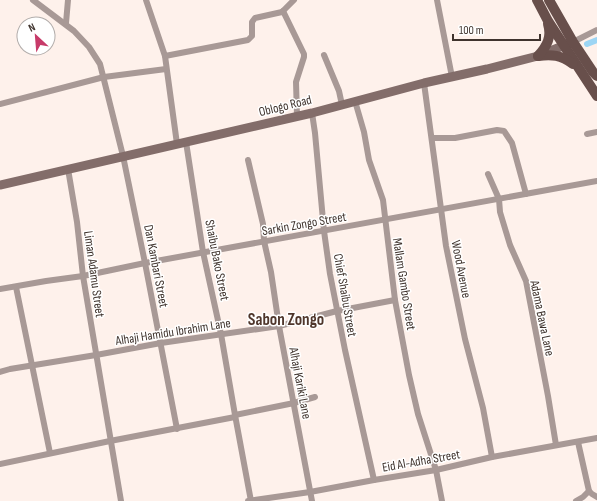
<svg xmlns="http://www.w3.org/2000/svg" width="597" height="501" font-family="'Sofia Sans Condensed',sans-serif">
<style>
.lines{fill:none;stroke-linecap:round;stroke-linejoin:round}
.canal{stroke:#9cd5f4;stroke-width:6}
.minor{stroke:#a89996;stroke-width:6}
.secondary{stroke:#836d6a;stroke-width:9}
.primary{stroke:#684f4b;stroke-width:10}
.labels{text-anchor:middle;stroke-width:3;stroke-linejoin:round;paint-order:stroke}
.street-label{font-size:13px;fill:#3f332d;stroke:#fff}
.district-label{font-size:17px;font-weight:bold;fill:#4f362b;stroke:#fff}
</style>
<rect width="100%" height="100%" fill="#fef1eb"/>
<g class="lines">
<!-- canal -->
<path class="canal" d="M587,44L597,40"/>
<!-- minor -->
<g class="minor">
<path d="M33,0L74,31L89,47L100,64L123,156L145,263L177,429"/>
<path d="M146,0L165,56L177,144"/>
<path d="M437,0L452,77"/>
<path d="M283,11L304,54V57L296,82L297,116"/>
<path d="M66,23L68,0"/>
<path d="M573,42L597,30"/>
<path d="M324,55L339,91L342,105"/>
<path d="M165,56L248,40L252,36V22L255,18L282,12L294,0"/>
<path d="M424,83L446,246L465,339L483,408L492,457"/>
<path d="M355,101L364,132L369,160L383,200L395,300L409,375L418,414L436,470L442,501"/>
<path d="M0,104L104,77L166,69"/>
<path d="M312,113L315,133L324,231L330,274L345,350L374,480"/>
<path d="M587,134L597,132"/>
<path d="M432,138H455L497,130L504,131L512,143L526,194"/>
<path d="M186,142L203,252L221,334L235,415L251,501"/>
<path d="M248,160L263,224L264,241L271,272L279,326L312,501"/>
<path d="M68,169L77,222L83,276L121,501"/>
<path d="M488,174L499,199L500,212L510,245L526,281L548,396L556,445"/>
<path d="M16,287L50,453"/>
<path d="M0,289L46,281L83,276L145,263L597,181"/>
<path d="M0,372L10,369L96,355L161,343L279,326L337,311L395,300"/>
<path d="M235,415L294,403L315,397"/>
<path d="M578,442L589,491L592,494L597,497"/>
<path d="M0,464L110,441L235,417"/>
<path d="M248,501L310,492L374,480L436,470L492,457L597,438"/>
<path d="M576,501L583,497L589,491"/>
</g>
<!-- secondary -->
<path class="secondary" d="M0,185L312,113L424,83L487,69L538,56L570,43"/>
<!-- primary -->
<g class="primary">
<path d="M537,0L548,21L597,96"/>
<path d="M549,0L573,42L593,72L597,76"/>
<path d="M538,56C552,54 561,55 573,64"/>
<path d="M538,56C547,46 552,37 548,24"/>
</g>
</g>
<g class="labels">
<!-- street labels -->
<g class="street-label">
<text transform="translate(285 105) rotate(-14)" y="5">Oblogo Road</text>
<text transform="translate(304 223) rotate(-10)" y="5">Sarkin Zongo Street</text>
<text transform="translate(218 260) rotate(79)" y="5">Shaibu Bako Street</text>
<text transform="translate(157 266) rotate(79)" y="5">Dan Kambari Street</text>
<text transform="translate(462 269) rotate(79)" y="5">Wood Avenue</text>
<text transform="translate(95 274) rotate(82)" y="5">Liman Adamu Street</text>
<text transform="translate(405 284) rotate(81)" y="5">Mallam Gambo Street</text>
<text transform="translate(346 295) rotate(80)" y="5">Chief Shaibu Street</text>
<text transform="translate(543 318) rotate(78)" y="5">Adama Bawa Lane</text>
<text transform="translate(173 331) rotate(-9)" y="5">Alhaji Hamidu Ibrahim Lane</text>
<text transform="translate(301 383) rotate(79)" y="5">Alhaji Kariki Lane</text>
<text transform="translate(421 460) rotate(-10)" y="5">Eid Al-Adha Street</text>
</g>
<!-- district labels -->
<g class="district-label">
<text x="286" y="325">Sabon Zongo</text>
</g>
</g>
<!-- north arrow -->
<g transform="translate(36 36) rotate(334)"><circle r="19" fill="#ffffff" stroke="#b2adab"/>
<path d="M0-3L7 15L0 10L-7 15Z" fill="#c73a69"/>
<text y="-6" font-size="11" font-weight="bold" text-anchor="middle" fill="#3f332d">N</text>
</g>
<!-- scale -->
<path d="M453 34v6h87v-6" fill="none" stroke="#3f332d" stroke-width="2"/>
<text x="459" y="34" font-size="12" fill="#3f332d" stroke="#ffffff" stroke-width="3" paint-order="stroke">100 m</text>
</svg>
